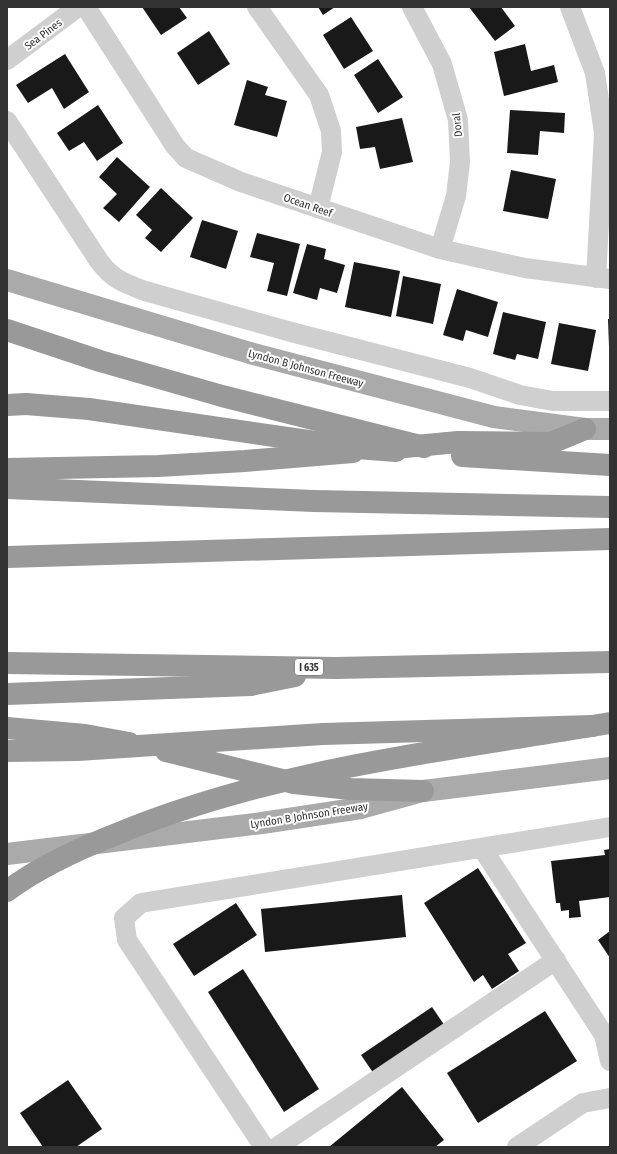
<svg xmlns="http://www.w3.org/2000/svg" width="617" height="1154" font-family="'Fira Sans Condensed',sans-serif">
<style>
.building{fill:#191919}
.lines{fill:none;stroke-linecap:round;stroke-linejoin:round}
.minor{stroke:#cfcfcf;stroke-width:20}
.major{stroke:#aaa;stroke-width:22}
.highway{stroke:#999;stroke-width:22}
.highway-bridge{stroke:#999;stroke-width:22}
.labels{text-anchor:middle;stroke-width:4;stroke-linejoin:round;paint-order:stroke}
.shield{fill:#fff;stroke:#707070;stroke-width:1}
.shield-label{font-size:10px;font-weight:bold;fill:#323232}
.street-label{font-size:11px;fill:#323232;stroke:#fff}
</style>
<rect width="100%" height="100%" fill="#fff"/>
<!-- building -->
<g class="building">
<path d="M142,7H179L187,18L161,35Z"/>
<path d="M318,7H335L323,15Z"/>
<path d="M469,7H501L515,26L495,41Z"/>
<path d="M351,17L373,51L344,69L323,35Z"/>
<path d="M209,31L230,64L198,85L177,53Z"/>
<path d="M525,44L531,71L554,65L558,82L504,96L494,52Z"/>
<path d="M65,54L89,92L64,109L52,88L28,103L16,85Z"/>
<path d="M378,59L403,97L378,113L354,75Z"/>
<path d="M247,80L268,87L265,95L287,101L277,137L234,125Z"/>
<path d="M98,105L123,143L97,161L84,142L69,151L57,133Z"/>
<path d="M510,110L565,113L564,133L540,131L538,155L507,153Z"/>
<path d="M402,118L413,162L380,169L375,147L360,149L356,127Z"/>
<path d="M117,157L150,187L119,222L103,208L117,194L99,177Z"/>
<path d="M511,170L556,179L548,219L503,211Z"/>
<path d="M161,188L193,218L161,252L145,238L152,230L136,215Z"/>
<path d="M202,220L238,231L226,269L190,257Z"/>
<path d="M257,233L300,244L287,296L267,291L274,263L250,257Z"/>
<path d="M307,244L326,249L324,259L345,265L337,293L320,288L317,300L293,293Z"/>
<path d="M354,262L400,271L391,317L345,307Z"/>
<path d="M403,276L441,284L433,324L396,316Z"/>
<path d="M457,289L498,302L488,337L466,330L463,341L443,335Z"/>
<path d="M503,312L546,322L538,359L517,354L515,360L493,354Z"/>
<path d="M608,319H610V346H609Z"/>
<path d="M559,323L596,330L588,371L551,364Z"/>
<path d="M610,849V897L579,901L581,917L569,918V910L561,911L560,903H556L551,861L605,855L604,850Z"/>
<path d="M478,868L526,943L508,954L519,971L492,989L483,975L474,982L424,903Z"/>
<path d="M402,895L406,937L265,952L261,909Z"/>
<path d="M236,903L257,935L194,976L173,944Z"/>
<path d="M610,931V958L598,940Z"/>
<path d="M243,969L319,1089L284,1112L208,992Z"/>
<path d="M432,1007L445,1026L374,1074L361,1055Z"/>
<path d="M545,1011L577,1061L478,1123L447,1073Z"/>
<path d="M68,1080L102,1129L76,1147H43L20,1113Z"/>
<path d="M402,1087L444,1140L435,1147H329Z"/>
</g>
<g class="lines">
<!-- minor -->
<g class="minor">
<path d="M86,7L175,146L186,158L241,182L440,249L525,268L610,279"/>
<path d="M257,7L319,95L331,131L332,152L318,208"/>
<path d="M412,7L442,64L458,120L460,162L456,196L440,249"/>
<path d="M570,7L595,73L604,133L596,278"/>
<path d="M7,60L78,7"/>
<path d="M7,121L99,261C112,279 124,283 145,291L295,333L470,378L520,395L553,401H610"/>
<path d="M482,848L604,1035L610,1061"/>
<path d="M264,1147L127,940L124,918L141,903L610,827"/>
<path d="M277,1147L556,960"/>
<path d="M517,1147L583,1103L610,1098"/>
</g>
<!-- major -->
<g class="major">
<path d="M7,280L250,353L494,417L585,429H610"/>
<path d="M7,854L262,823L361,808L423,791L610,768"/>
</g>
<!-- highway -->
<g class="highway">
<path d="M7,405L26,404"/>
<path d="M405,447L458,442L551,443L585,429"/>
<path d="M462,456L610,465"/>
<path d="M7,469L158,466L245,461L353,452"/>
<path d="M7,488L314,501L610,507"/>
<path d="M7,557L610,539"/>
<path d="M7,663L336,668L610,662"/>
<path d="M7,694L251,685L295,676"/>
<path d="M7,728L85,735L129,743"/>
<path d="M184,743L323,734L592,726L610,723"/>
<path d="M166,751L294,783L350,789L423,791"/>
</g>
<!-- highway-bridge -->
<g class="highway-bridge">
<path d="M7,330L100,361L222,396L424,447"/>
<path d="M26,404L89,409L357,448L396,451"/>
<path d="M7,751L78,750L184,743"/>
<path d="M7,891C40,866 81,848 119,833C270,771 433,752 592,726"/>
</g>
</g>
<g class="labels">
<!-- shield labels -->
<rect class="shield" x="295" y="659" width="28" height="16" rx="3"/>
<g class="shield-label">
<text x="309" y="671">I 635</text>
</g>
<!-- street labels -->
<g class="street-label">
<text transform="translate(43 34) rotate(-37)" y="4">Sea Pines</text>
<text transform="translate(457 125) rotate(-96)" y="4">Doral</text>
<text transform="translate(308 205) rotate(19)" y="4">Ocean Reef</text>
<text transform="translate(306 368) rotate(15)" y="4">Lyndon B Johnson Freeway</text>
<text transform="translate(309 815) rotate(-9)" y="4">Lyndon B Johnson Freeway</text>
</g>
</g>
<!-- border -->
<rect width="617" height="1154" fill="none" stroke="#323232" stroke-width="16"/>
</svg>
